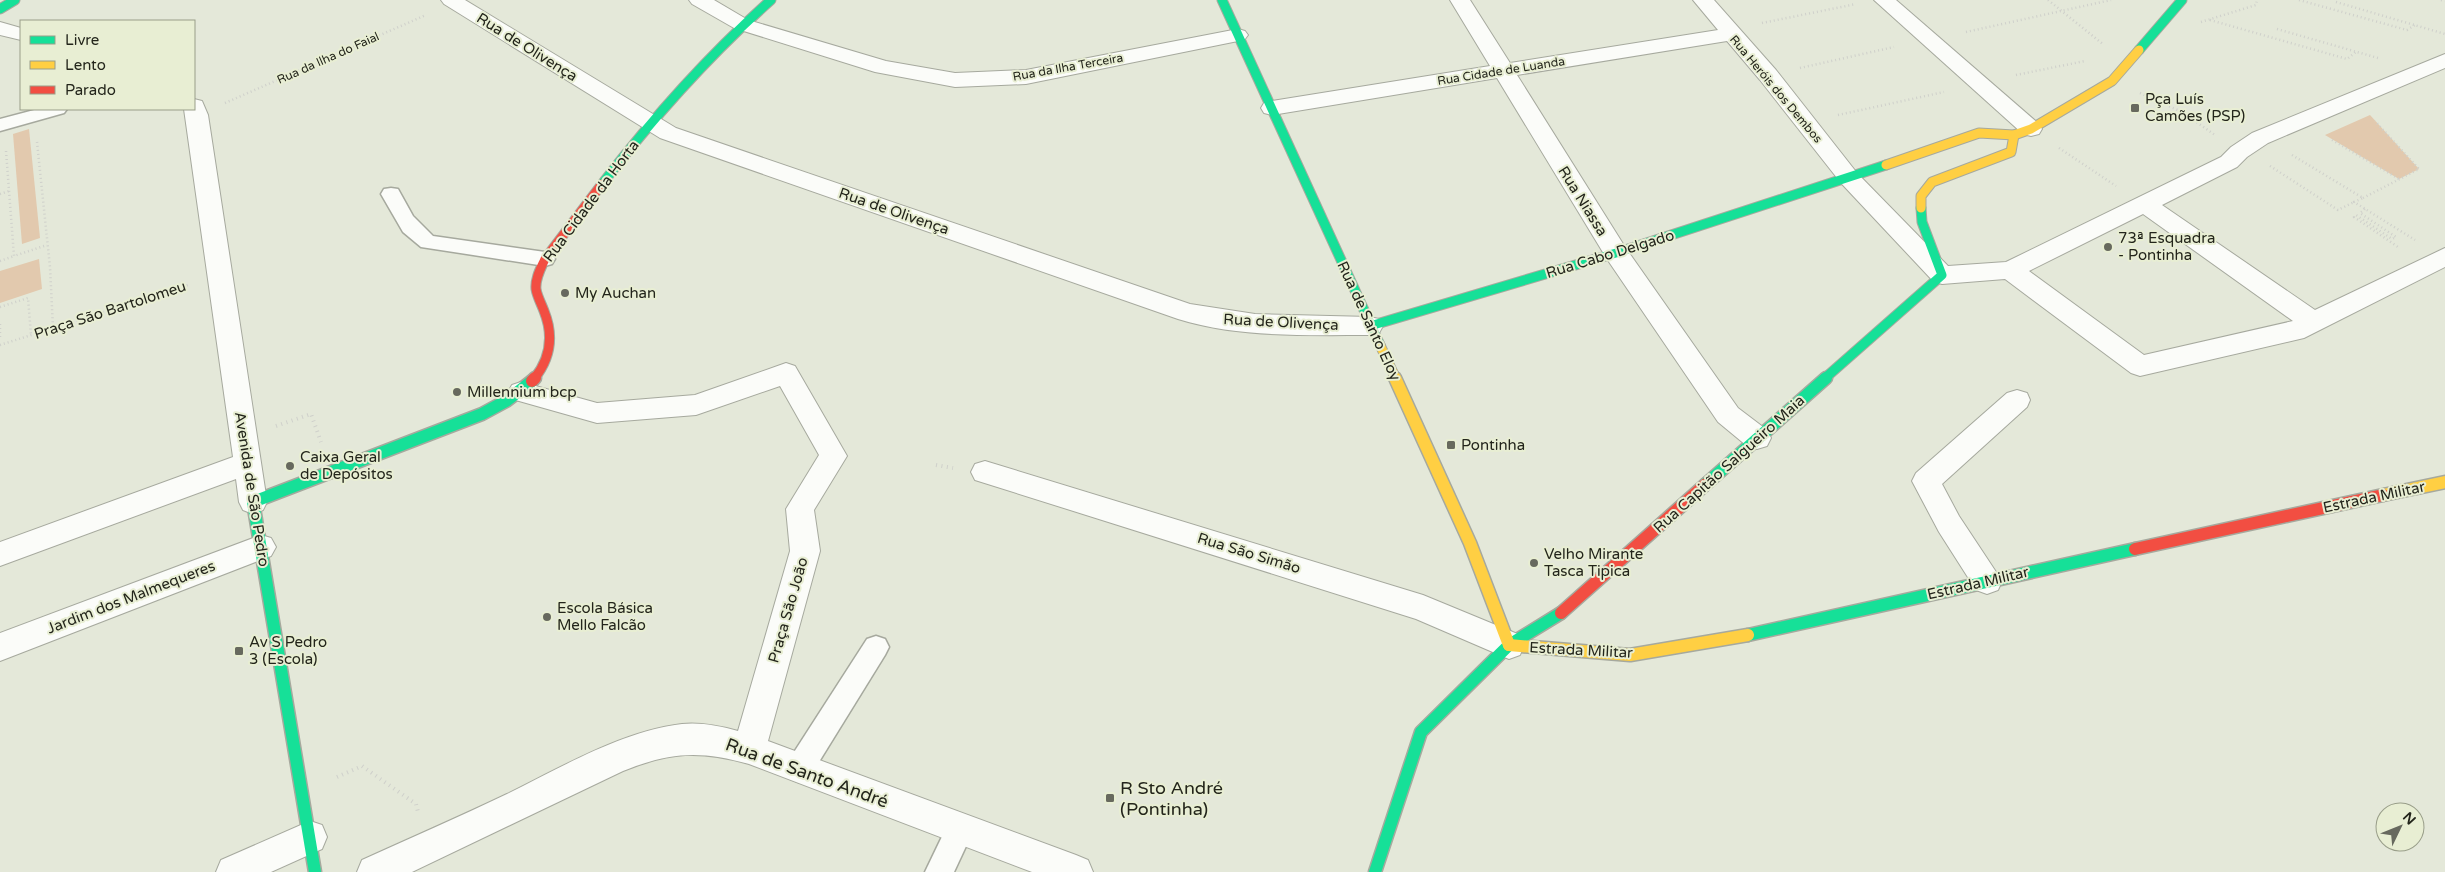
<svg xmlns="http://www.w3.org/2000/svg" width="2445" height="872" font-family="'Varela Round',sans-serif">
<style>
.green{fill:#e2c9ae}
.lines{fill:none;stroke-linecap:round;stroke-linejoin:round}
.lane-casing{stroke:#a6a99e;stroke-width:3}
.street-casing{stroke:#a6a99e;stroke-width:2}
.fast-far1-casing{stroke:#a6a99e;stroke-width:11}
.fast-casing{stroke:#a6a99e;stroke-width:15}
.slow-far1-casing{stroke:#a6a99e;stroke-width:11}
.slow-casing{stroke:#a6a99e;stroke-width:15}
.jam-far1-casing{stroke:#a6a99e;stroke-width:11}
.jam-casing{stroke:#a6a99e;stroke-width:15}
.path-far1{stroke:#cfd0cb;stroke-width:2.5;stroke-dasharray:1 3;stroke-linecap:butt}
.path{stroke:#cfd0cb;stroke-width:4;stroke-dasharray:1 4.5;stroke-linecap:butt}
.lane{fill:#fbfcf9;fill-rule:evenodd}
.street{fill:#fbfcf9;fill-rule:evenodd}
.fast-far1{stroke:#16e098;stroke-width:9}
.fast{stroke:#16e098;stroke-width:12}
.slow-far1{stroke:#ffcf43;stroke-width:9}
.slow{stroke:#ffcf43;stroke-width:12}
.jam-far1{stroke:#f24e42;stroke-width:9}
.jam{stroke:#f24e42;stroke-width:12}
.poi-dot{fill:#67695e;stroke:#e8eed3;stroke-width:2}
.labels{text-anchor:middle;stroke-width:4;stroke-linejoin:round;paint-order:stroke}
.far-street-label{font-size:12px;fill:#23251b;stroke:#e8eed3}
.street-label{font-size:15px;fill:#23251b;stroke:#e8eed3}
.poi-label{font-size:15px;fill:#23251b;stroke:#e8eed3;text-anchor:start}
.near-street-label{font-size:18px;fill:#23251b;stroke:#e8eed3}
.near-poi-label{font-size:18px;fill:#23251b;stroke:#e8eed3;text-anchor:start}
</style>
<rect width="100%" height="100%" fill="#e4e8d9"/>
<!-- green -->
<g class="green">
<path d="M2370,115L2419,169L2399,179L2325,135Z"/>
<path d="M29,129L40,238L22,244L13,134Z"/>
<path d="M39,259L42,289L0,303V271Z"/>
</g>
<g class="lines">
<!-- lane casing -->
<g class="lane-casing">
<g id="lane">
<path d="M38,109H67L64,113L0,131V119Z"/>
<path d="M391,188L398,189L413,216L433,236L545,252L552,254L555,259L552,264L545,266L421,247L403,232L381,194L384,189Z"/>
<path d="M876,636L885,639L889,647L885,655L809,778L799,782L789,778L786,769L789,760L867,639Z"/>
<path d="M960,816L970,820L974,829L954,872H925L950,820Z"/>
</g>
</g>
<!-- street casing -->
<g class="street-casing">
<g id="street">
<path d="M441,0H465L676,128L1190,304L1255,314L1370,317L1379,319L1383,326L1379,333L1370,335C1307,335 1239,338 1178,319L660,138L444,4Z"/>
<path d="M689,0H714L748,20L886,61L955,73L1026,70L1238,29L1245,31L1248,35L1245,39L1238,41L1026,84L955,87L875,72L734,28L692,4Z"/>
<path d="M1450,0H1470L1510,63L1718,30L1693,0H1714L1776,70L1857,173L1948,266L2006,262L2221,157L2231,147L2252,133L2445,54V68L2268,143L2247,157L2237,167L2162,205L2315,310L2445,248V267L2304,338L2140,376L2131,373L2005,279L1942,284L1933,281L1841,183L1760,80L1727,41L1517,75L1625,247L1738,408L1767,430L1771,438L1767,446L1757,449L1747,446L1718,422L1607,259L1497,78L1272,115L1264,113L1261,108L1264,103L1272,101L1490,66ZM2143,214L2293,321L2144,355L2029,271Z"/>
<path d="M1874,0H1896L2039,124L2042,129L2039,134L2031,136L2023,134Z"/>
<path d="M0,22L21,28V40L0,35Z"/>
<path d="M194,99L202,101L208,115L267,502L263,510L253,514L243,510L239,502L236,479L0,566V542L233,457L184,109H194Z"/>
<path d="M786,363L795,366L847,456L814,510L820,551L768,741L1076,855L1088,860L1093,872H1032L749,764C700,750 670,752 623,771L412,872H357L362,860C410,838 459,817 507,794C560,768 622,731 682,724C701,722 720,726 738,731L790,551L786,509L819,455L780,386L696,415L597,423L512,399L508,392L512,385L521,382L597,403L695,395Z"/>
<path d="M2017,390L2027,393L2030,400L2027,407L1942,484L1959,516L2002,581L1998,590L1987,594L1976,590L1939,532L1912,481L1916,473L2007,393Z"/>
<path d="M985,461L1423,595L1520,635L1524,645L1520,655L1509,659L1416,619L975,480L971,472L975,464Z"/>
<path d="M261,535L271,538L276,547L271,556L0,661V633Z"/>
<path d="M310,821L322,825L327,837L322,849L271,872H216L221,860Z"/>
</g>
</g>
<!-- fast-far1 casing -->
<g class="fast-far1-casing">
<g id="fast-far1">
<path d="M1222,0L1380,345"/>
<path d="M0,9L15,0"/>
<path d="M2139,50L2182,0"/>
<path d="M602,184C653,118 708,56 771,0"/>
<path d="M1370,326L1616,253L1886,165"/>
<path d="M1824,379L1942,275L1922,222L1921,208"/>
</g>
</g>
<!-- fast casing -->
<g class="fast-casing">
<g id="fast">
<path d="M1706,484L1826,378"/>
<path d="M1748,635L2135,549"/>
<path d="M315,872L253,502L482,414L506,401L532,381"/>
<path d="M1375,872L1421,732L1509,645L1561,613"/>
</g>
</g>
<!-- slow-far1 casing -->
<g class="slow-far1-casing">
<g id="slow-far1">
<path d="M1886,165L1979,133L2014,135L2031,129L2112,81L2139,50"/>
<path d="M1921,208V196L1932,182L2011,152L2014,135"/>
<path d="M1380,345L1396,379"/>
</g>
</g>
<!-- slow casing -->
<g class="slow-casing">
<g id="slow">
<path d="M1395,378L1470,543L1509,645"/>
<path d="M2383,495L2445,482"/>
<path d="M1509,645L1630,655L1748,635"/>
</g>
</g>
<!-- jam-far1 casing -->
<g class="jam-far1-casing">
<path id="jam-far1" d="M534,379C551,358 554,336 544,311C541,303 537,296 536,289C535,278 541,268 545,259L602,184"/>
</g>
<!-- jam casing -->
<g class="jam-casing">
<g id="jam">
<path d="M532,381L535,378"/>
<path d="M2135,549L2383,495"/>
<path d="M1561,613L1706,484"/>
</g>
</g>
<!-- path-far1 -->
<g class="path-far1">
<path d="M2048,0L2104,45"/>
<path d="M2299,0L2407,30L2415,25"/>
<path d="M2441,0L2445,1"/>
<path d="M2336,2L2445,34"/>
<path d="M2210,20L2347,59L2356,52"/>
<path d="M2201,22L2256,5L2257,0"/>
<path d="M1762,23L1856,4"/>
<path d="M2277,29L2378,58"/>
<path d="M1966,32L2111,0"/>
<path d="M1800,68L1894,47"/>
<path d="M2016,75L2085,61"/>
<path d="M2140,93L2182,112L2215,135"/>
<path d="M225,103L426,15"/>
<path d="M1838,115L1944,92"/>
<path d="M2332,140L2399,179"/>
<path d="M37,142L50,267L53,328"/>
<path d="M2059,148L2116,186"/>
<path d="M6,151L14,256L47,245"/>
<path d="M2292,155L2363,198L2354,202L2415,240"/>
<path d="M2270,166L2338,210L2354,202"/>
<path d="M0,194L9,191"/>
<path d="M2363,198L2419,169L2375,121"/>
<path d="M2365,209L2360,213L2396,237L2392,239L2356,215L2354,217L2398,247"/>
<path d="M0,261L14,256"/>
<path d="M0,307L28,298L31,335"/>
<path d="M0,324V340"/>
<path d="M0,345L188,285"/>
</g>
<!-- path -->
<g class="path">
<path d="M276,426L311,414L321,442"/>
<path d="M936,465L953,468"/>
<path d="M337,777L362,766L416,804L418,812"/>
</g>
<!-- lane -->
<use href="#lane" class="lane"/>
<!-- street -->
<use href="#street" class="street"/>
<!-- fast-far1 -->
<use href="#fast-far1" class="fast-far1"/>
<!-- fast -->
<use href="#fast" class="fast"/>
<!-- slow-far1 -->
<use href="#slow-far1" class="slow-far1"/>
<!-- slow -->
<use href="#slow" class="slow"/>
<!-- jam-far1 -->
<use href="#jam-far1" class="jam-far1"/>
<!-- jam -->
<use href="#jam" class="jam"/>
</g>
<!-- markers -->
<g class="poi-dot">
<rect x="2130" y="103" width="10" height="10" rx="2.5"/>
<circle cx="2108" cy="247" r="5"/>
<circle cx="565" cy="293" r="5"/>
<circle cx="457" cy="392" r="5"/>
<rect x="1446" y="440" width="10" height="10" rx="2.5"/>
<circle cx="290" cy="466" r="5"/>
<circle cx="1534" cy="563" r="5"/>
<circle cx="547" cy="617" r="5"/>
<rect x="234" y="646" width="10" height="10" rx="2.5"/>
<rect x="1105" y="793" width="10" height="10" rx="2.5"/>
</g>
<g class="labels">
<!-- far-street labels -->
<g class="far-street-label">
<text transform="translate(328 58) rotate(-24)" y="4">Rua da Ilha do Faial</text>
<text transform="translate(1068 67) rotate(-10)" y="4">Rua da Ilha Terceira</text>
<text transform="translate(1501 71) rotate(-9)" y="4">Rua Cidade de Luanda</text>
<text transform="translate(1776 89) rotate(50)" y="4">Rua Heróis dos Dembos</text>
</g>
<!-- street labels -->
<g class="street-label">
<text transform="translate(527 47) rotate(32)" y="5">Rua de Olivença</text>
<text transform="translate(591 201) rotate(-53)" y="5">Rua Cidade da Horta</text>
<text transform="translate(1583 201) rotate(58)" y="5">Rua Niassa</text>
<text transform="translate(894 211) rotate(19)" y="5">Rua de Olivença</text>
<text transform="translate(1610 254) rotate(-17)" y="5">Rua Cabo Delgado</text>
<text transform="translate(110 310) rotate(-18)" y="5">Praça São Bartolomeu</text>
<text transform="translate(1369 321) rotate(65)" y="5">Rua de Santo Eloy</text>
<text transform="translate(1281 322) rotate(3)" y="5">Rua de Olivença</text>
<text transform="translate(1729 464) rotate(-42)" y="5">Rua Capitão Salgueiro Maia</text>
<text transform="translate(252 489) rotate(81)" y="5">Avenida de São Pedro</text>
<text transform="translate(2374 497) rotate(-12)" y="5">Estrada Militar</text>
<text transform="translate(1249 553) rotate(17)" y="5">Rua São Simão</text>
<text transform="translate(1978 583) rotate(-13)" y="5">Estrada Militar</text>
<text transform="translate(131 597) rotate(-21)" y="5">Jardim dos Malmequeres</text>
<text transform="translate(788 610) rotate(-74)" y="5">Praça São João</text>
<text transform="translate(1581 650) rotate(3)" y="5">Estrada Militar</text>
</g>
<!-- poi labels -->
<g class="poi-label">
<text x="2145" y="104">Pça Luís<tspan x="2145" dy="17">Camões (PSP)</tspan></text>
<text x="2118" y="243">73ª Esquadra<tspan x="2118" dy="17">- Pontinha</tspan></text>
<text x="575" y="298">My Auchan</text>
<text x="467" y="397">Millennium bcp</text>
<text x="1461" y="450">Pontinha</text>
<text x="300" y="462">Caixa Geral<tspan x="300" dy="17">de Depósitos</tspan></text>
<text x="1544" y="559">Velho Mirante<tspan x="1544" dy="17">Tasca Tipica</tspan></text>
<text x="557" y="613">Escola Básica<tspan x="557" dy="17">Mello Falcão</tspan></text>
<text x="249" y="647">Av S Pedro<tspan x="249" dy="17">3 (Escola)</tspan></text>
</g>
<!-- near-street labels -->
<g class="near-street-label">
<text transform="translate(807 773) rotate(20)" y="6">Rua de Santo André</text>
</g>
<!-- near-poi labels -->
<g class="near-poi-label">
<text x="1120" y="794">R Sto André<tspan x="1120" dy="21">(Pontinha)</tspan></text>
</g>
</g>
<!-- legend -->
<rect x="20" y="20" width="175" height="90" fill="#e8eed3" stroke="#999e89"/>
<rect x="30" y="36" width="25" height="8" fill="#16e098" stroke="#999e89"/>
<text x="65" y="45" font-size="15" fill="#23251b">Livre</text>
<rect x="30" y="61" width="25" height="8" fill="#ffcf43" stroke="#999e89"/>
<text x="65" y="70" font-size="15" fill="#23251b">Lento</text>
<rect x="30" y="86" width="25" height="8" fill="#f24e42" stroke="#999e89"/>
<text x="65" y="95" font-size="15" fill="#23251b">Parado</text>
<!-- north arrow -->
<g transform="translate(2400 827) rotate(47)"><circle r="24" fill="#e8eed3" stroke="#999e89"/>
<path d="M0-4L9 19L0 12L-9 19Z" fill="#67695e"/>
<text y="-8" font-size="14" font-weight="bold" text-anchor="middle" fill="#23251b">N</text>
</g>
</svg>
